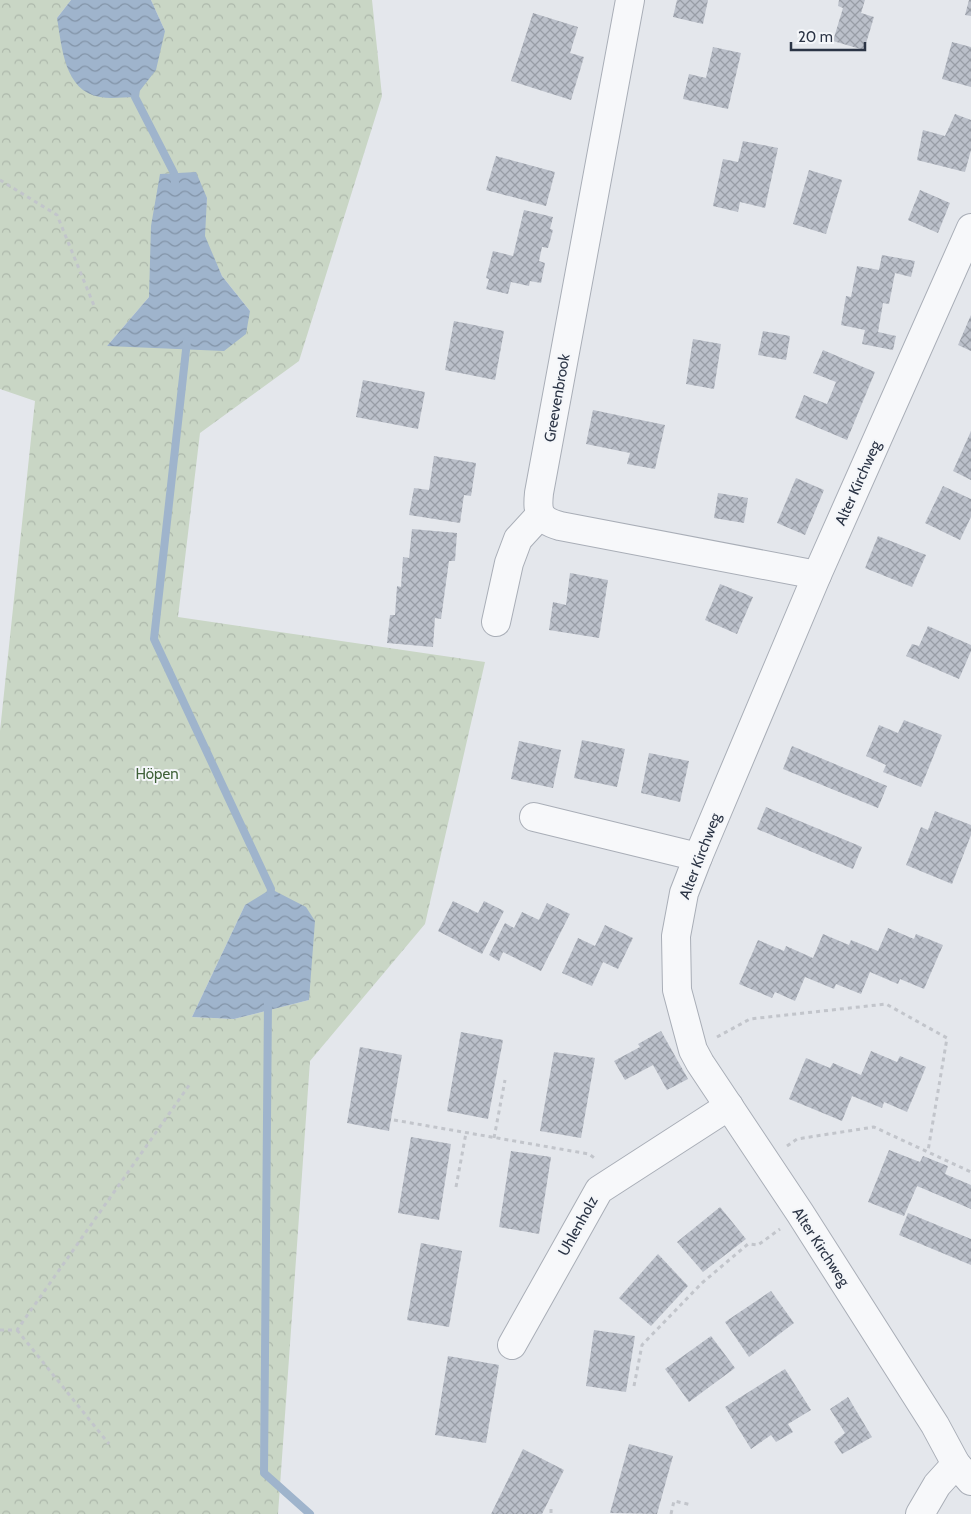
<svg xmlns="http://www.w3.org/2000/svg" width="971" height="1514" font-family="Cabin,sans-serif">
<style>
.forest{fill:url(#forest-crowns);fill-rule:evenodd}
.water{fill:url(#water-waves)}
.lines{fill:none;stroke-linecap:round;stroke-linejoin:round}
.stream{stroke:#9fb4cc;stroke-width:8}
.building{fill:url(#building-cross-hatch)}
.minor-casing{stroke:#a9aeb7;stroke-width:30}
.path{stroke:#c2c5cb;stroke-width:3;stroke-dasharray:4 4;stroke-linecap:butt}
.minor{stroke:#f7f8fa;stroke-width:28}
.labels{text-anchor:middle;stroke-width:4;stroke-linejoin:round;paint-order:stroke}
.street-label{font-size:15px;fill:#2b3445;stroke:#f4f6f9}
.park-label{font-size:15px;fill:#3f6138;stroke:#f4f6f9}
</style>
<defs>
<pattern id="forest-crowns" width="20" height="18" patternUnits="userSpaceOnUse" patternTransform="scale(1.25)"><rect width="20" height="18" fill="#c9d6c5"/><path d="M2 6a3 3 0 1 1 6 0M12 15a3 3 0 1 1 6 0" fill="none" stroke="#adb8ab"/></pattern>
<pattern id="water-waves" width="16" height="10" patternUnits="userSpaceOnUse" patternTransform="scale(1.25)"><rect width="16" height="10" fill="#9fb4cc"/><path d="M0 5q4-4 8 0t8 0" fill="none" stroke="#8293a7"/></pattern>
<pattern id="building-cross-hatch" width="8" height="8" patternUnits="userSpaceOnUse" patternTransform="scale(1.25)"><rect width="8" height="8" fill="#bbc0ca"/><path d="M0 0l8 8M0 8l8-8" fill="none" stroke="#989da6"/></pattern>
</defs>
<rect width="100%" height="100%" fill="#e4e7ec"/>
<!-- forest -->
<path class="forest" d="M0,0H71L57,18L165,31L151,0H372L382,96L299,361L200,433L178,617L485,662L425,924L310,1061L278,1514H0V731L35,401L0,389ZM207,198L204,236L222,276L250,311L107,346L149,297ZM245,905L309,1000L234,1019L192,1017Z"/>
<!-- water -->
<g class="water">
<path d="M71,0H151L165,31L156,70L135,97C124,97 111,99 100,97C64,91 62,47 57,18Z"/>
<path d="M196,172L207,198L205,236L222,276L250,311L246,334L224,351L107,346L149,297L151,226L160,174Z"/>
<path d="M271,889L306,907L315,921L309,1000L234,1019L192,1017L245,905Z"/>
</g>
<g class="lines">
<!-- stream -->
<g class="stream">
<path d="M136,89L135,97L174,173L175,183"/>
<path d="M187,341L154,639L271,889L270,900"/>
<path d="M268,1001L264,1473L310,1514"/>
</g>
</g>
<!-- building -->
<g class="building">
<path d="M677,0H708L703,24L673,17Z"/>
<path d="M839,0H865L861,13L874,17L864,50L833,41L843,8L838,6Z"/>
<path d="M969,0H971V16L965,15Z"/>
<path d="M533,13L578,27L570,53L584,57L571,100L511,81Z"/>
<path d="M952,42L971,47V87L942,79Z"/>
<path d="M713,47L741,53L728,109L683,99L689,74L706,78Z"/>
<path d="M955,114L971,120V150L965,172L917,160L923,130L945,136Z"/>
<path d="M743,141L778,148L765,208L740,202L738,212L713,206L723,159L738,162Z"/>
<path d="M496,156L555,172L546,206L486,190Z"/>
<path d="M809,170L842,180L826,234L793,224Z"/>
<path d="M920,190L950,203L938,233L908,220Z"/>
<path d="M524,210L553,217L550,229L553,230L548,248L542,247L539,261L545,263L541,283L530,281L529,286L511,282L508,294L486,289L489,279L486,278L493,251L513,256Z"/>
<path d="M882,255L915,261L911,277L895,273L889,304L883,303L878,332L896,336L893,350L862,344L865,330L841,325L846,296L851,297L857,266L879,270Z"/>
<path d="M971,315V351L958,345Z"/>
<path d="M454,321L504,331L495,380L445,370Z"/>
<path d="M763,331L790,336L786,360L758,355Z"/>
<path d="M693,339L721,344L714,389L686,384Z"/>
<path d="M823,350L875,372L847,440L795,418L804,395L827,404L836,382L813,373Z"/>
<path d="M363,380L425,392L418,429L356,417Z"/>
<path d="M593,410L665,425L655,469L627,464L630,453L586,444Z"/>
<path d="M971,431V480L953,471Z"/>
<path d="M434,456L476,463L471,496L464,495L460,523L409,515L414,488L429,490Z"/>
<path d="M796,478L824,490L805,535L777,523Z"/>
<path d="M943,486L971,499V517L960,540L925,523Z"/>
<path d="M718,493L748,498L744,523L714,518Z"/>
<path d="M412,529L457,533L455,561H449L441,619L435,618L433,647L387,643L390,615H395L397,586L401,587L403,557L409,558Z"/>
<path d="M878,536L926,555L912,587L865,568Z"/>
<path d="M570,573L608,580L599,638L549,630L553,602L566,605Z"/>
<path d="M720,584L753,597L737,634L705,620Z"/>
<path d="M928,626L971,645V651L959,679L906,656L912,644L919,646Z"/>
<path d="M904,720L942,735L921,787L883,772L886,765L866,756L879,725L898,733Z"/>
<path d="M582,740L625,749L617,787L574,778Z"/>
<path d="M519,741L561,750L553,788L511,779Z"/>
<path d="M792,746L887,786L878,808L783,769Z"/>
<path d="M649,753L689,761L680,802L641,793Z"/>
<path d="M766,807L862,847L853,869L757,829Z"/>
<path d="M935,811L971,825V835L952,884L906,865L921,827L928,830Z"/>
<path d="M453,901L478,913L484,901L504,911L482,954L438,931Z"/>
<path d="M547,903L570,914L541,971L503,952L499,961L489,955L505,923L514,928L522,912L539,920Z"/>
<path d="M605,925L633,938L618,969L603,962L592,986L562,973L578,938L595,946Z"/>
<path d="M888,928L914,939L916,934L943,945L924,989L900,979L898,984L870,972L861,994L836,984L834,989L805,977L795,1001L775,992L772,998L739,984L758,940L784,951L786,946L813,958L823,934L849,945L851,940L878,951Z"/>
<path d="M661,1031L688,1079L667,1090L653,1065L625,1080L614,1061L640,1047L638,1044Z"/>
<path d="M461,1032L503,1040L488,1119L447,1111Z"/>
<path d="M360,1047L402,1055L389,1131L347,1123Z"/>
<path d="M871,1051L897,1062L900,1056L926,1067L907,1112L884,1102L882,1108L852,1096L842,1121L789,1099L806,1058L830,1068L833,1063L861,1075Z"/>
<path d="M554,1052L595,1058L581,1138L540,1131Z"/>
<path d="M411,1137L451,1144L439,1220L398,1213Z"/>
<path d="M889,1150L920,1162L923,1156L948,1166L945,1174L971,1185V1209L917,1186L904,1216L868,1202Z"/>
<path d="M511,1151L551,1157L539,1234L499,1227Z"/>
<path d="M720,1207L746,1239L703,1272L677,1242Z"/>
<path d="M908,1213L971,1239V1265L899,1235Z"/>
<path d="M421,1243L462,1251L449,1327L407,1320Z"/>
<path d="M658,1254L688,1286L651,1326L619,1298Z"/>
<path d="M771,1291L794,1323L749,1357L725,1322Z"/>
<path d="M594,1330L635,1336L626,1392L586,1386Z"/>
<path d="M711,1336L735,1368L689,1402L665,1369Z"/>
<path d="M448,1356L499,1365L486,1443L435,1435Z"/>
<path d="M785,1369L811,1410L788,1424L793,1432L776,1442L771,1435L751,1449L725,1407Z"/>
<path d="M848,1397L872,1437L842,1454L834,1442L845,1433L830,1409Z"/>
<path d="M629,1444L673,1456L657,1514L610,1513Z"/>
<path d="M523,1449L564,1470L542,1514H491Z"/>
</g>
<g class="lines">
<!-- minor casing -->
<g class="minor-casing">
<g id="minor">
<path d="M630,0L539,493C537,513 539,520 560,526L817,575"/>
<path d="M971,228L817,575L698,857L684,893L676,936L677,990L693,1050L700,1063L800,1213L935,1425L956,1464L971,1481"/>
<path d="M496,622L509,563L518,539L540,515"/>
<path d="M534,817L698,857"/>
<path d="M512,1345L599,1190L729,1106"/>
<path d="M920,1514L937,1485L956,1464"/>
</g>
</g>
<!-- path -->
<g class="path">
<path d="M0,180L57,215L95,308"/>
<path d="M717,1037L750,1019L886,1004L947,1038L928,1151"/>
<path d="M394,1120L589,1154L597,1160"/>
<path d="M494,1138L505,1080"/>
<path d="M787,1146L797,1139L874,1127L971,1172"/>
<path d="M456,1187L466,1133"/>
<path d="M0,1330H17L190,1084"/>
<path d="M17,1330L109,1444"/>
<path d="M634,1386L642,1345L702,1283L748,1244L758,1245L780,1229"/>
<path d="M551,1509V1514"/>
<path d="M671,1514L674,1501L692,1505"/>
</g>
<!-- minor -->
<use href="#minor" class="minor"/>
</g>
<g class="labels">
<!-- street labels -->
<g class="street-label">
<text transform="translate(557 398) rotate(-80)" y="5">Greevenbrook</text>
<text transform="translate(858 483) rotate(-66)" y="5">Alter Kirchweg</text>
<text transform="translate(700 856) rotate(-69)" y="5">Alter Kirchweg</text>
<text transform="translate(578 1226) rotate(-61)" y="5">Uhlenholz</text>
<text transform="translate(821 1247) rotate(57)" y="5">Alter Kirchweg</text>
</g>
<!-- park labels -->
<g class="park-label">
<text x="157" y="779">Höpen</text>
</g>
</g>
<!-- scale -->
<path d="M791 42v8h74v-8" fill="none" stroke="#2b3445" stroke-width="2.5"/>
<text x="798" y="42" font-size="15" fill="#2b3445" stroke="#f4f6f9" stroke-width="4" paint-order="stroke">20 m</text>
</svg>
